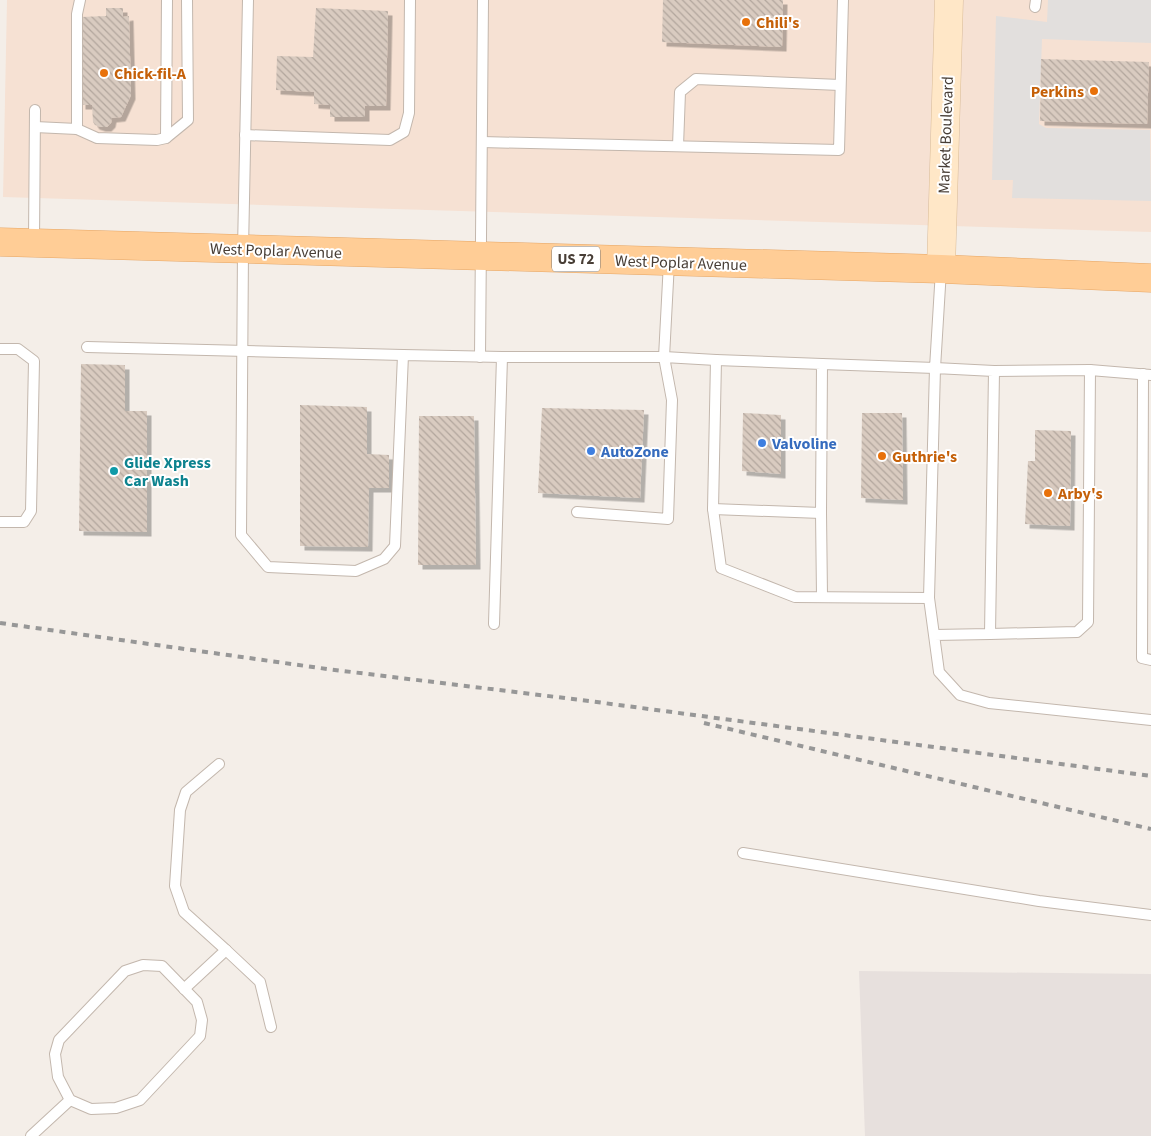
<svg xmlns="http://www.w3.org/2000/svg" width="1151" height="1136" font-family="'Source Sans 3',sans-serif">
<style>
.commercial{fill:#f6e1d3}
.industrial{fill:#e7e0dd}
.parking{fill:#e2dfdd}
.building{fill:url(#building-back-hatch);filter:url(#shadow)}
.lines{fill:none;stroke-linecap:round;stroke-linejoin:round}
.lane-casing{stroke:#c3b7ad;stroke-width:12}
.secondary-casing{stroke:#d8bb99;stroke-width:29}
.primary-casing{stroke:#e6a665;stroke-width:29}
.lane{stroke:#fff;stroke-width:10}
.secondary{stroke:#ffe7c7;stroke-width:28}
.primary{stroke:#ffcd96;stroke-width:28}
.rail{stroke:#979797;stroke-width:4;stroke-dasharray:6 6;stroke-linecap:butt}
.food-dot{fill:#e8710a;stroke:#fff;stroke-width:2}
.shop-dot{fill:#3f7fe0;stroke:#fff;stroke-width:2}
.culture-dot{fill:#0f9aa8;stroke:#fff;stroke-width:2}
.labels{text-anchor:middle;stroke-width:4;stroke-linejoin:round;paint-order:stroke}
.shield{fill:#fff;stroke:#7f7872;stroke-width:1}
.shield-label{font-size:15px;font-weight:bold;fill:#483e36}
.food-label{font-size:16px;font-weight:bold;fill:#c56008;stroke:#fff;text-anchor:start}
.street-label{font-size:16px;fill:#483e36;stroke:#fff}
.shop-label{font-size:16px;font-weight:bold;fill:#366cbe;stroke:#fff;text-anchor:start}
.culture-label{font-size:16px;font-weight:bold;fill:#0d838f;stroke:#fff;text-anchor:start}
</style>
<defs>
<pattern id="building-back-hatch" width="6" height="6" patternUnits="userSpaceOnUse" patternTransform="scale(1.25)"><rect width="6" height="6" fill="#d9cbc0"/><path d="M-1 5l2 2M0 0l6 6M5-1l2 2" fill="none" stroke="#b2a69d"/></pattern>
<filter id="shadow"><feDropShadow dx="4.5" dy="4.5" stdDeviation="0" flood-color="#0004"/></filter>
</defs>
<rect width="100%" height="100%" fill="#f4eee8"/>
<!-- commercial -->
<path class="commercial" d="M7,0H1151V232L3,197Z"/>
<!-- industrial -->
<path class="industrial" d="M859,971L1151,974V1136H865Z"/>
<!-- parking -->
<path class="parking" d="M1048,0H1151V43L1042,39L1039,124L1046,128L1150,130L1151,201L1012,198L1013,180H992L996,16L1047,22Z"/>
<!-- building -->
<g class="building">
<path d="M663,0H783L782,47L662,42Z"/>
<path d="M106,8H123V17L129,16L131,95L121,117L112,118L111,123L107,127H101L95,125L93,122L92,105H81V17L106,16Z"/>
<path d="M316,8L388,11L386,106H365V117H330V105L314,104V92L276,90L277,56L313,57Z"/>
<path d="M1041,59L1149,62L1147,124L1040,121Z"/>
<path d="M81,364L125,365V411H147V532L79,531Z"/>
<path d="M300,405L367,407V454L389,455V488H369L368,547L300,546Z"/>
<path d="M542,408L644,410L640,498L538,493Z"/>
<path d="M743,413L781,415V474L742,471Z"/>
<path d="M862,413H902L903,500L861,498Z"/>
<path d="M419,416H474L476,565H418Z"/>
<path d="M1035,430L1071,431L1070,526L1025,524L1028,461H1035Z"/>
</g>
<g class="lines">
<!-- lane casing -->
<g class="lane-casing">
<g id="lane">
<path d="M248,0L243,249L241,535L268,567L356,571L384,559L395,546L403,355L502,357L494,624"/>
<path d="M1035,7L1036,0"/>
<path d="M35,127L77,129L97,138L157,140L166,138L188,120L187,0"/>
<path d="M77,129V14L80,0"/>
<path d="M245,135L390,140L404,132L409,113L410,0"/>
<path d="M166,138L167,0"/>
<path d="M482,142L839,150L843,0"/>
<path d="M678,146L680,92L696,79L840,85"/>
<path d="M34,241L35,110"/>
<path d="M87,347L403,355"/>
<path d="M0,349H18L34,361L31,511L24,522H0"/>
<path d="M480,357L483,0"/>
<path d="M502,357H664L669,262"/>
<path d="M822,364L935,368L941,270"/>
<path d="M994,371L1090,370L1151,375"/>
<path d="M1143,374L1142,658L1151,660"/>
<path d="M713,509L821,513L822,364L716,360"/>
<path d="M577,512L668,519L672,400L664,357L716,360L713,509L721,568L795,597L929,598"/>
<path d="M821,513L822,596"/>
<path d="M990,634L1077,632L1088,622L1090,370"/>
<path d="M934,635L990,634L994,371L935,368L929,598L939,672L960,695L989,703L1151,720"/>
<path d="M743,853L1039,901L1151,915"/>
<path d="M226,950L260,982L271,1027"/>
<path d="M143,965L162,966L197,1002L202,1020L200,1036L140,1100L116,1108L91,1109L70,1100L58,1077L55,1054L59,1040L125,971Z"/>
<path d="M184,989L226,950L184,912L175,886L180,810L186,792L219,764"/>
<path d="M31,1136L70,1100"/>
</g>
</g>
<!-- secondary casing -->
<g class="secondary-casing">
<path id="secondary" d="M941,269L949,0"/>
</g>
<!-- primary casing -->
<g class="primary-casing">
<path id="primary" d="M0,242L941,269L1151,278"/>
</g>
<!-- lane -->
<use href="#lane" class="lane"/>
<!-- secondary -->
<use href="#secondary" class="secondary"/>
<!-- primary -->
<use href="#primary" class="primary"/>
<!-- rail -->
<g class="rail">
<path d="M0,623L327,669L589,701L1151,776"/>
<path d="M704,723L1151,829"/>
</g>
</g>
<!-- markers -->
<g class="food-dot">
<circle cx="746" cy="22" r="5"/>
<circle cx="104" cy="73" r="5"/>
<circle cx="1094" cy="91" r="5"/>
<circle cx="882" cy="456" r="5"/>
<circle cx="1048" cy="493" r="5"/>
</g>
<g class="shop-dot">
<circle cx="762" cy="443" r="5"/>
<circle cx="591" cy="451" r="5"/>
</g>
<circle class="culture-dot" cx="114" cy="471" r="5"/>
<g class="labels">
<!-- shield labels -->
<rect class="shield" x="552" y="246.5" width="48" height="25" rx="4"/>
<g class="shield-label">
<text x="576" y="264">US 72</text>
</g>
<!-- food labels -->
<g class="food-label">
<text x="756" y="28">Chili's</text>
<text x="114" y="79">Chick-fil-A</text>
<text x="1084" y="97" text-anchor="end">Perkins</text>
<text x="892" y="462">Guthrie's</text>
<text x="1058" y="499">Arby's</text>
</g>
<!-- street labels -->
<g class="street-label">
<text transform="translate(945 135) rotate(-88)" y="6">Market Boulevard</text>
<text transform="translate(276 250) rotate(2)" y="6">West Poplar Avenue</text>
<text transform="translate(681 262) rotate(2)" y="6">West Poplar Avenue</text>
</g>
<!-- shop labels -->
<g class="shop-label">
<text x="772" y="449">Valvoline</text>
<text x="601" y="457">AutoZone</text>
</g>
<!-- culture labels -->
<g class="culture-label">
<text x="124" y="468">Glide Xpress<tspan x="124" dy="18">Car Wash</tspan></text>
</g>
</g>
</svg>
